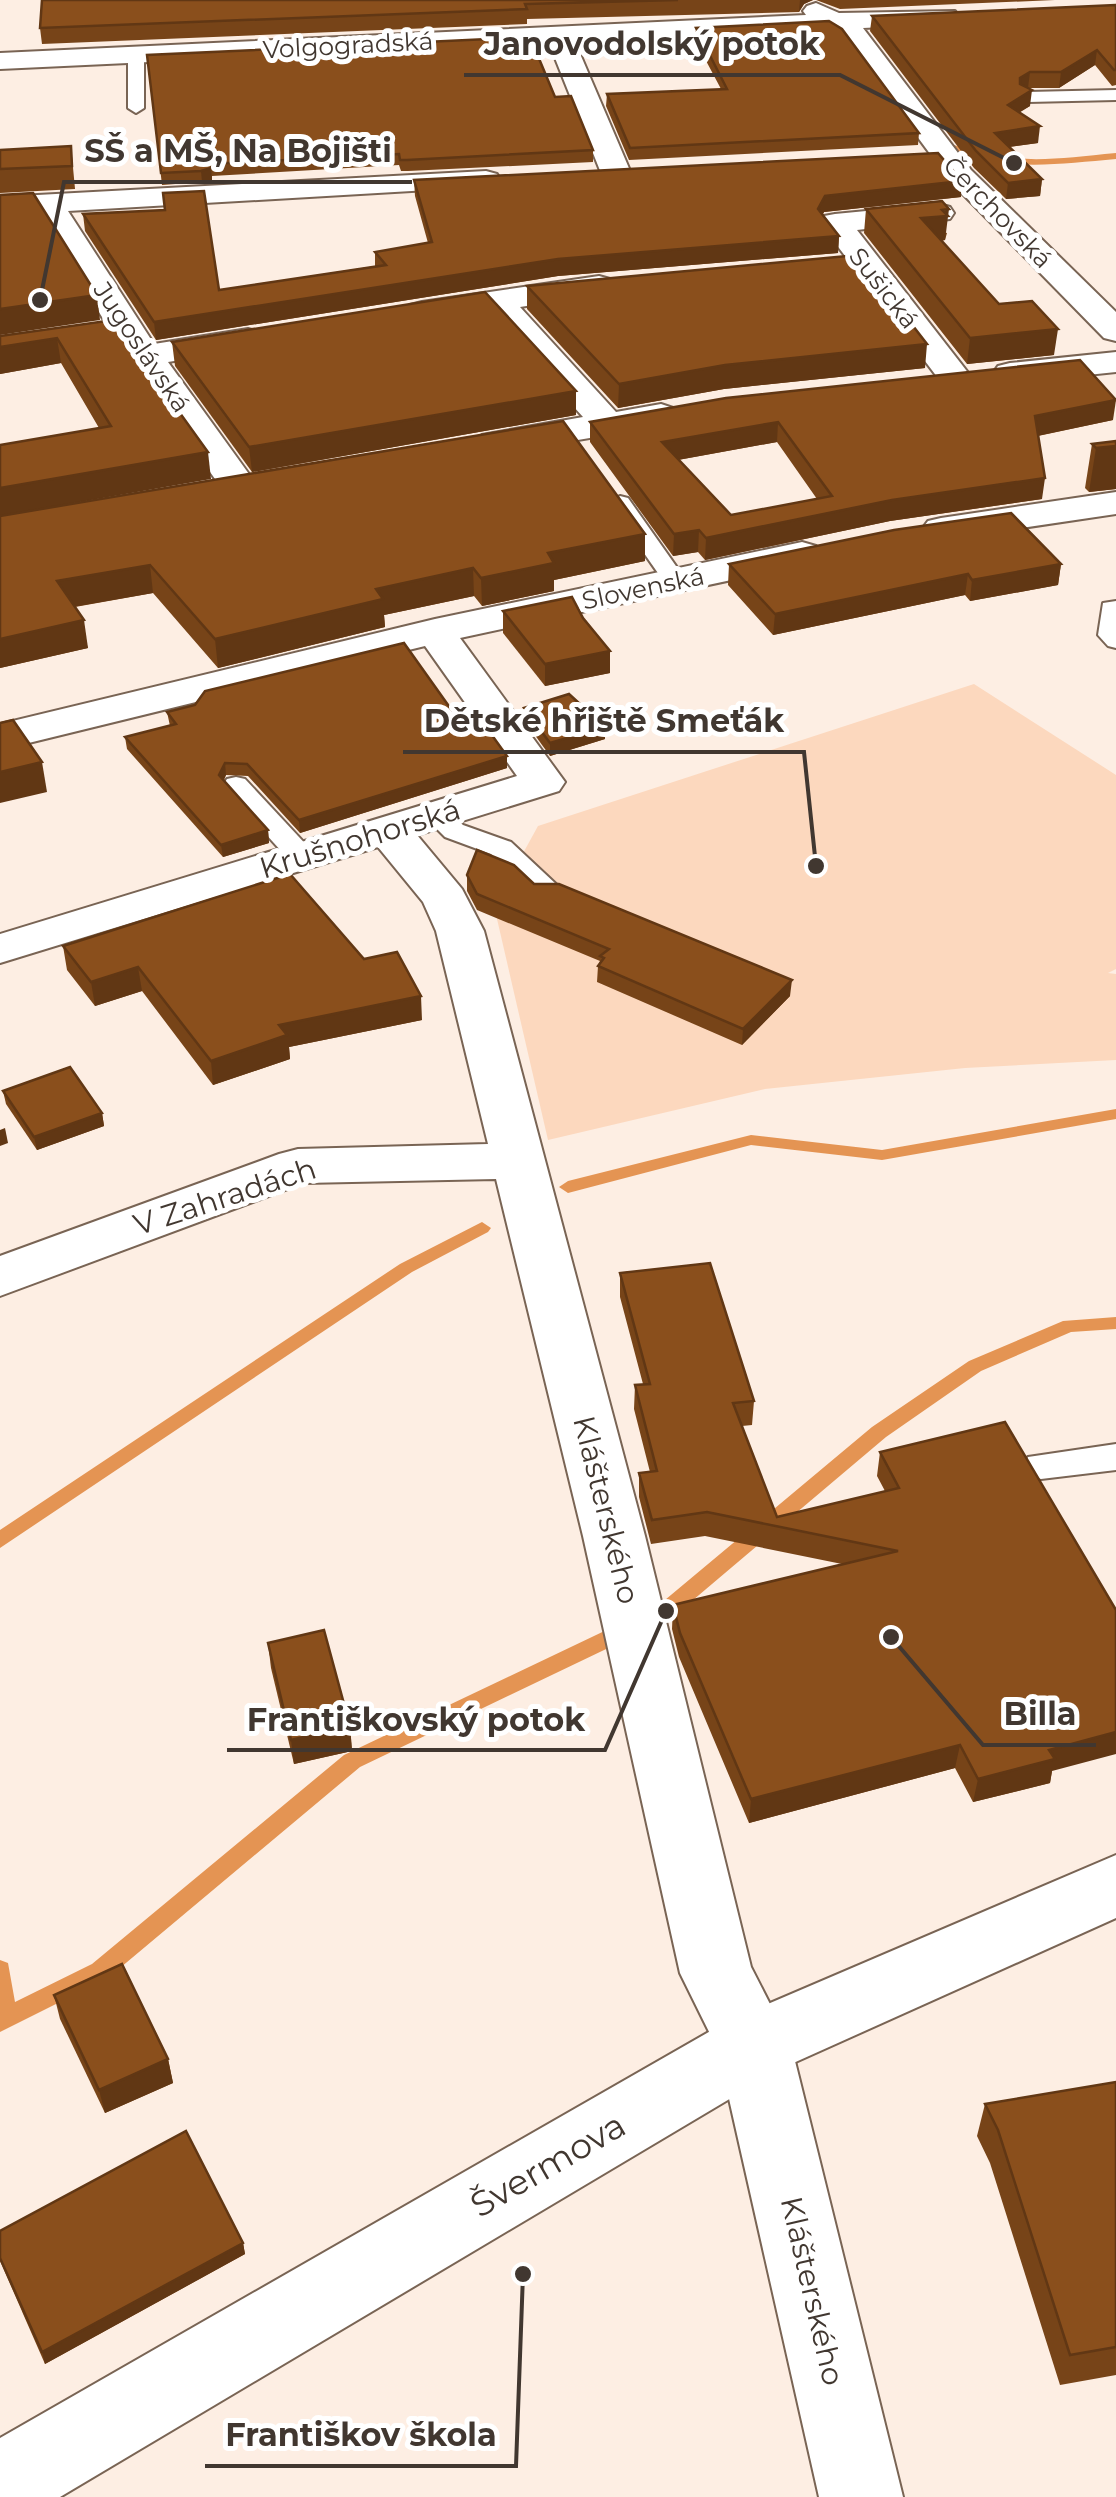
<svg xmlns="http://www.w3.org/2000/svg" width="1116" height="2497" font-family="Montserrat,sans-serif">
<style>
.green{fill:#fcd8be}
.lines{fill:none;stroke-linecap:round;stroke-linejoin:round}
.stream{fill:#e49453;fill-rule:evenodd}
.service-casing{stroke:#796454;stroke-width:4}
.minor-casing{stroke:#796454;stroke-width:4}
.tertiary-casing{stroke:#796454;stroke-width:4}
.service{fill:#fff;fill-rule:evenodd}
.minor{fill:#fff;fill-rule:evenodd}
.tertiary{fill:#fff;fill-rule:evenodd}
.wall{fill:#774418;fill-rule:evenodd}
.shaded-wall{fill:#613714}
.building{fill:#8a4f1c;stroke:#613714;stroke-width:2.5;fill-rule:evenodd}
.labels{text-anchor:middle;stroke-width:10;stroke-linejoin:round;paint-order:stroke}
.far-street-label{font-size:25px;fill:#413730;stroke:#fff}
.street-label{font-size:30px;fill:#413730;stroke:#fff}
.near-street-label{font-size:35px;fill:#413730;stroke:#fff}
.leader{fill:none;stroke:#413730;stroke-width:4}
.callout-dot{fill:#413730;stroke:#fff;stroke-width:4}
.callout-label{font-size:32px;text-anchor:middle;font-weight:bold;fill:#413730;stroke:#fff;stroke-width:10;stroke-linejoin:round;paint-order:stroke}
</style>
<rect width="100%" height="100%" fill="#fdeee3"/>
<!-- green -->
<path class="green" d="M974,684L1116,775V969L1108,973L1116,974V1060L965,1068L765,1089L548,1140L494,906L538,826Z"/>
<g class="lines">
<!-- stream -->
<g class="stream">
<path d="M954,145C1016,166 1053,159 1116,153V159C1059,164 1005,172 951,150V146Z"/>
<path d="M1116,1109V1119L882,1160L751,1145L568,1193L559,1187L568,1181L751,1135L882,1150Z"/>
<path d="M482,1222L491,1228L488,1232L412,1272L0,1548V1530L400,1264Z"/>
<path d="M1116,1317V1329L1071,1332L981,1371L886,1437L673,1617L360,1767L108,1978L0,2032V1960L8,1963L15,2002L92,1964L344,1755L659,1605L872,1427L969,1361L1063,1321Z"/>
</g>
<!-- service casing -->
<g class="service-casing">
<g id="service">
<path d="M136,50L144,55V108L136,113L128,108V55Z"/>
<path d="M1116,90V100L1028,102L1020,97L1028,92Z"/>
<path d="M620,496L628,498L683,576L687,581L683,586H667L609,503Z"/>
<path d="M1116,601V648L1108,646L1098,635L1103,603Z"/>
<path d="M236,777L245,779L312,851L316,857L312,863H292L227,791L223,785L227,779Z"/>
<path d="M437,808L446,810L463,825L511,842L557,885L561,891L557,897H537L491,854L445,837L424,816Z"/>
<path d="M1116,1444V1470L1041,1479L1028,1475L1023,1466L1028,1457Z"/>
</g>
</g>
<!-- minor casing -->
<g class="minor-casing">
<g id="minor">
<path d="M816,3L839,13L955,11L959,16L955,21L946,24L863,28L971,170L1116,312V341L1104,338L951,182L844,38L829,29L575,42L631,173L626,179H606L601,173L549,43L0,69V53L806,15L803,11L807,6Z"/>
<path d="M486,171L497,174L501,180L497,186L68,211L154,344L248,329L260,332L265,339L260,346L248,349L168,362L259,488L253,496L240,499L227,496L110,330L38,213L0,215V197Z"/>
<path d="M939,204L950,207L954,213L950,219L857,230L973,379L968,386L956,389L944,386L820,223L824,216L835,214Z"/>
<path d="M599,276L610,279L615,286L610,293L520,307L616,412L661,404L673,408L679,415L673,422L661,426L495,454L482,451L477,443L482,435L583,417L488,312L422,322L410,319L406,312L410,305L422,302Z"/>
<path d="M1116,352V372L1010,383L998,380L993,373L998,366L1010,363Z"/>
<path d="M1116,492V514L941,540L928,537L922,529L928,521L941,518Z"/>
<path d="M802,542L816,546L821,554L816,562L460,638L565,782L559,791L417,835L462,889L484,931L645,1536L751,1967L791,2045L903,2497H819L718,2050L680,1973L583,1536L496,1179L304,1183L0,1296V1256L279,1154L298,1149L488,1144L436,931L423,902L378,847L0,963V934L517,776L425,646L0,750V724L435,619Z"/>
</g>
</g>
<!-- tertiary casing -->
<g class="tertiary-casing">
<path id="tertiary" d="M1116,1855V1918L780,2069L60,2497H0V2438L728,2021Z"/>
</g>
<!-- service -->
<use href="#service" class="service"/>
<!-- minor -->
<use href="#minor" class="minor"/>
<!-- tertiary -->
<use href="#tertiary" class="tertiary"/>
</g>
<!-- wall -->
<g class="wall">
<path d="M42,0H813L804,4L799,12L527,19V24L42,44L40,28Z"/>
<path d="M816,0H1055L840,9Z"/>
<path d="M1116,5V85L1112,86L1095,65L1059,88H1028L1030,106L1019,112L1038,143L1009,147L1042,179L1040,196L1006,199L974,168L870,31L872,16Z"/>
<path d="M696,28L919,133L918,145L629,160L606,106L607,94L721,89L695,40Z"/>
<path d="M147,55L555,97L593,150V162L408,171H401L399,165L212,176V180L202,182L162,185Z"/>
<path d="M71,146L75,189L0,193V150Z"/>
<path d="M414,180L961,197L824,212L823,214L839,236L838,253L558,276L156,340L85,231L83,214L219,290L375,266V252L428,243L415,196Z"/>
<path d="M866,209L947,233L945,240L941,241L999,304L1054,355L967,364L864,233Z"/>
<path d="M527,286L925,368L724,389L618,408L527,309Z"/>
<path d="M113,320L211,479L99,428L61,363L0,374V336Z"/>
<path d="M172,342L576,391V415L252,472L175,366Z"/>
<path d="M1113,420L1038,436L1042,499L890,521L705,560L698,552L673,556L590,442V422ZM777,442L817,499L731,515L678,460Z"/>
<path d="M1116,441V489L1089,492L1085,488L1092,444Z"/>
<path d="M0,516L645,561L554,580V591L482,606L474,596L384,615L385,627L218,668L153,593L75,607L88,648L0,668Z"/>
<path d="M729,564H1061L1058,585L970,601L965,595L773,635L728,585Z"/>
<path d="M503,611L583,618L610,673L545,686L503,633Z"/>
<path d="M524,708L605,727V739L550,756L524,720Z"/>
<path d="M167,712L463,726L507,768L300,833L248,776L226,775L224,780L268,830L269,843L223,857L127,749L125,737L170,726Z"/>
<path d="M467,875L534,884L790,996L742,1045L597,982L598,966L600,961L477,910L467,891Z"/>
<path d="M63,946L364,959L422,1020L289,1047L290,1059L213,1085L142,991L95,1006L67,970Z"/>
<path d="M3,1091L102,1113L104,1126L37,1150L6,1104Z"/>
<path d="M620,1273L754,1401L752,1425L742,1426L777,1517L885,1491L877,1476L880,1452L1052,1771L1050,1783L973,1802L955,1768L749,1823L679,1657L672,1629L673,1605L842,1564L705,1536L651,1544L639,1497V1473L650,1472L634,1409L635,1385L643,1384L620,1297Z"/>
<path d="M268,1643L350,1726L352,1751L294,1764L271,1668Z"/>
<path d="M54,1995L168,2059L173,2083L105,2113L60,2019Z"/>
<path d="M1116,2082V2375L1060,2385L990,2163L977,2136L985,2104Z"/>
<path d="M0,2231L243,2243L245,2254L45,2364L0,2261Z"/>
</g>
<!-- shaded-wall -->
<g class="shaded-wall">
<path d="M800,0H813L804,4L799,12Z"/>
<path d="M1097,50L1095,65L1059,88L1061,72Z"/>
<path d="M1030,72L1028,88L1018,94L1020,78Z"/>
<path d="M1032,90L1030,106L1006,121L1008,105Z"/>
<path d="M1040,126L1038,143L993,149L995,133Z"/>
<path d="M211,168L212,180L202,182L201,171Z"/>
<path d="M1042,179L1040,196L1006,199L1008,183Z"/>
<path d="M962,181L961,197L824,212L817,225L818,209L825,196Z"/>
<path d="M949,209L945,240L918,243L921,218Z"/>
<path d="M839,236L838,253L558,276L156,340L154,322L558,259Z"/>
<path d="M97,295L100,320L0,335V309Z"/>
<path d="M1058,329L1054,355L967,364L970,338Z"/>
<path d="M57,338L61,363L0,374V347Z"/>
<path d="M927,344L925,368L724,389L618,408L619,384L725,365Z"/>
<path d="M576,391V415L252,472L249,447Z"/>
<path d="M1116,400L1113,420L1032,437L1035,416Z"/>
<path d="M778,422L777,442L661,463L662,442Z"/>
<path d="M1116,446V489L1089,492L1096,448Z"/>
<path d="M208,452L211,479L0,516V488Z"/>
<path d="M1045,478L1042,499L890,521L705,560L706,538L892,500Z"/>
<path d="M699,530L698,552L673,556L674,534Z"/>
<path d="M645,534V561L554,580V591L482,606L481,578L548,553Z"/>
<path d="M1061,564L1058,585L970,601L972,580Z"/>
<path d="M150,565L153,593L61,609L57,581Z"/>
<path d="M473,568L474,596L384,615L385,627L218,668L215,639L376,589Z"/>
<path d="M968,574L965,595L773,635L775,614Z"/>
<path d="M84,620L88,648L0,668V639Z"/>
<path d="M610,651V673L545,686V664Z"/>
<path d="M605,727V739L550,756V743Z"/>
<path d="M507,756V768L300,833L299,820Z"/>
<path d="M42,762L47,792L0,803V772Z"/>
<path d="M225,763L226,775L220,787L219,775Z"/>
<path d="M268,830L269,843L223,857L221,845Z"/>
<path d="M138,967L142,991L95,1006L91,982Z"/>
<path d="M792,980L790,996L742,1045L743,1029Z"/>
<path d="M421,996L422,1020L289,1047L290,1059L213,1085L211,1061L279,1025Z"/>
<path d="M102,1113L104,1126L37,1150L34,1137Z"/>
<path d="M5,1128L8,1143L0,1146V1130Z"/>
<path d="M350,1726L352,1751L294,1764L291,1740Z"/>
<path d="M1116,1732V1754L1052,1771L1050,1783L973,1802L978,1779L1049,1750Z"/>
<path d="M960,1745L955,1768L749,1823L751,1799Z"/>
<path d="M168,2059L173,2083L105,2113L99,2090Z"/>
<path d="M243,2243L245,2254L45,2364L42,2352Z"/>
</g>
<!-- building -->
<g class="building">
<path d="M42,0H678L525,4L527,9L40,28Z"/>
<path d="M1116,5V70H1114L1097,50L1061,72H1030L1020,78V84L1032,90L1008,105L1040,126L995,133L1042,179L1008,183L976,151L872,16Z"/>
<path d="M829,21L842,29L919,133L630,148L607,94L727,89L696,28Z"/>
<path d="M530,37L555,97L571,96L593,150L407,160H400L399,154L211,164V168L201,171L161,173L147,55Z"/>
<path d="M71,146L72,166L0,169V150Z"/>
<path d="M938,153L962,181L825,196L818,209L839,236L558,259L154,322L83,214L165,210L163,193L204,191L219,290L386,265L375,252L432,242L414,180Z"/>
<path d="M33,193L97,295L0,309V195Z"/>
<path d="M942,201L949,209L942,210L948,216L921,218L999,304L1032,301L1058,329L970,338L866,209Z"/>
<path d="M858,255L927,344L725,365L619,384L527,286Z"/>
<path d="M485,292L576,391L249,447L172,342Z"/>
<path d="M113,320L208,452L0,488V445L111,426L57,338L0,347V336Z"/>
<path d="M1080,360L1116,400L1035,416L1045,478L892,500L706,538L699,530L674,534L590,422L726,398ZM778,422L832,496L731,515L662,442Z"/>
<path d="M563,421L645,534L548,553L554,563L481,578L473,568L376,589L383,599L215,639L150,565L57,581L84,620L0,639V516Z"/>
<path d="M1116,441V446L1096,448L1092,444Z"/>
<path d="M1011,513L1061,564L972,580L968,574L775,614L729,564L894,530Z"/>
<path d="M572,597L583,618L610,651L545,664L503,611Z"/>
<path d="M404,643L463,726L481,720L507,756L299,820L247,764L225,763L219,775L268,830L221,845L125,737L176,724L167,712L195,705L205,691Z"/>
<path d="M569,694L605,727L550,743L524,708Z"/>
<path d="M13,720L42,762L0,772V723Z"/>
<path d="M477,850L514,865L534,884H559L792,980L743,1029L598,966L604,958L600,956L609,949L477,894L467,875Z"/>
<path d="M290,874L364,959L397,952L421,996L279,1025L287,1035L211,1061L138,967L91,982L63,946Z"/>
<path d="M70,1067L102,1113L34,1137L3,1091Z"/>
<path d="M710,1263L754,1401L733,1403L777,1517L899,1488L880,1452L1005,1422L1116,1610V1732L1049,1750L1055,1759L978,1779L960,1745L751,1799L680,1633L673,1605L898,1551L707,1512L652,1520L639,1473L657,1471L635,1385L650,1384L620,1273Z"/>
<path d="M324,1630L350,1726L291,1740L268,1643Z"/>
<path d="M122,1964L168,2059L99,2090L54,1995Z"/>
<path d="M1116,2082V2347L1070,2355L998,2130L985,2104Z"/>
<path d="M186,2131L243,2243L42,2352L0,2258V2231Z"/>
</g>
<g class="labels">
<!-- far-street labels -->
<g class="far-street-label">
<text transform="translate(348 45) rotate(-3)" y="9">Volgogradská</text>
<text transform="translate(998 212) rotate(46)" y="9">Čerchovská</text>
<text transform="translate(884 288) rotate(52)" y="9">Sušická</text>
<text transform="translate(142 347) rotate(56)" y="9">Jugoslávská</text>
<text transform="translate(643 588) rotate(-12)" y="9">Slovenská</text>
</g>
<!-- street labels -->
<g class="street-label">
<text transform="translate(360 839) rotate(-17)" y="10">Krušnohorská</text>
<text transform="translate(225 1197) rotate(-18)" y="10">V Zahradách</text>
<text transform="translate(606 1510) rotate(76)" y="10">Klášterského</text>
<text transform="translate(812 2291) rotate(77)" y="10">Klášterského</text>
</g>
<!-- near-street labels -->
<g class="near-street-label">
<text transform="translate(548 2165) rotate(-30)" y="12">Švermova</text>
</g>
</g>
<!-- callouts -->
<path class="leader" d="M1014 163L840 75H464M40 300L64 182H412M816 866L804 752H403M891 1637L983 1745H1096M666 1611L605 1750H227M523 2274L516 2466H205"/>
<g class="callout-dot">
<circle cx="1014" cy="163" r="10"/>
<circle cx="40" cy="300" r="10"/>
<circle cx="816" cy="866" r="10"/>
<circle cx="891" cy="1637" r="10"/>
<circle cx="666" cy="1611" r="10"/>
<circle cx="523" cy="2274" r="10"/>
</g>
<g class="callout-label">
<text x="652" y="55">Janovodolský potok</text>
<text x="238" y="162">SŠ a MŠ, Na Bojišti</text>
<text x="604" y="732">Dětské hřiště Smeťák</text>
<text x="1040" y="1725">Billa</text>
<text x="416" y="1731">Františkovský potok</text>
<text x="361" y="2446">Františkov škola</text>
</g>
</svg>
